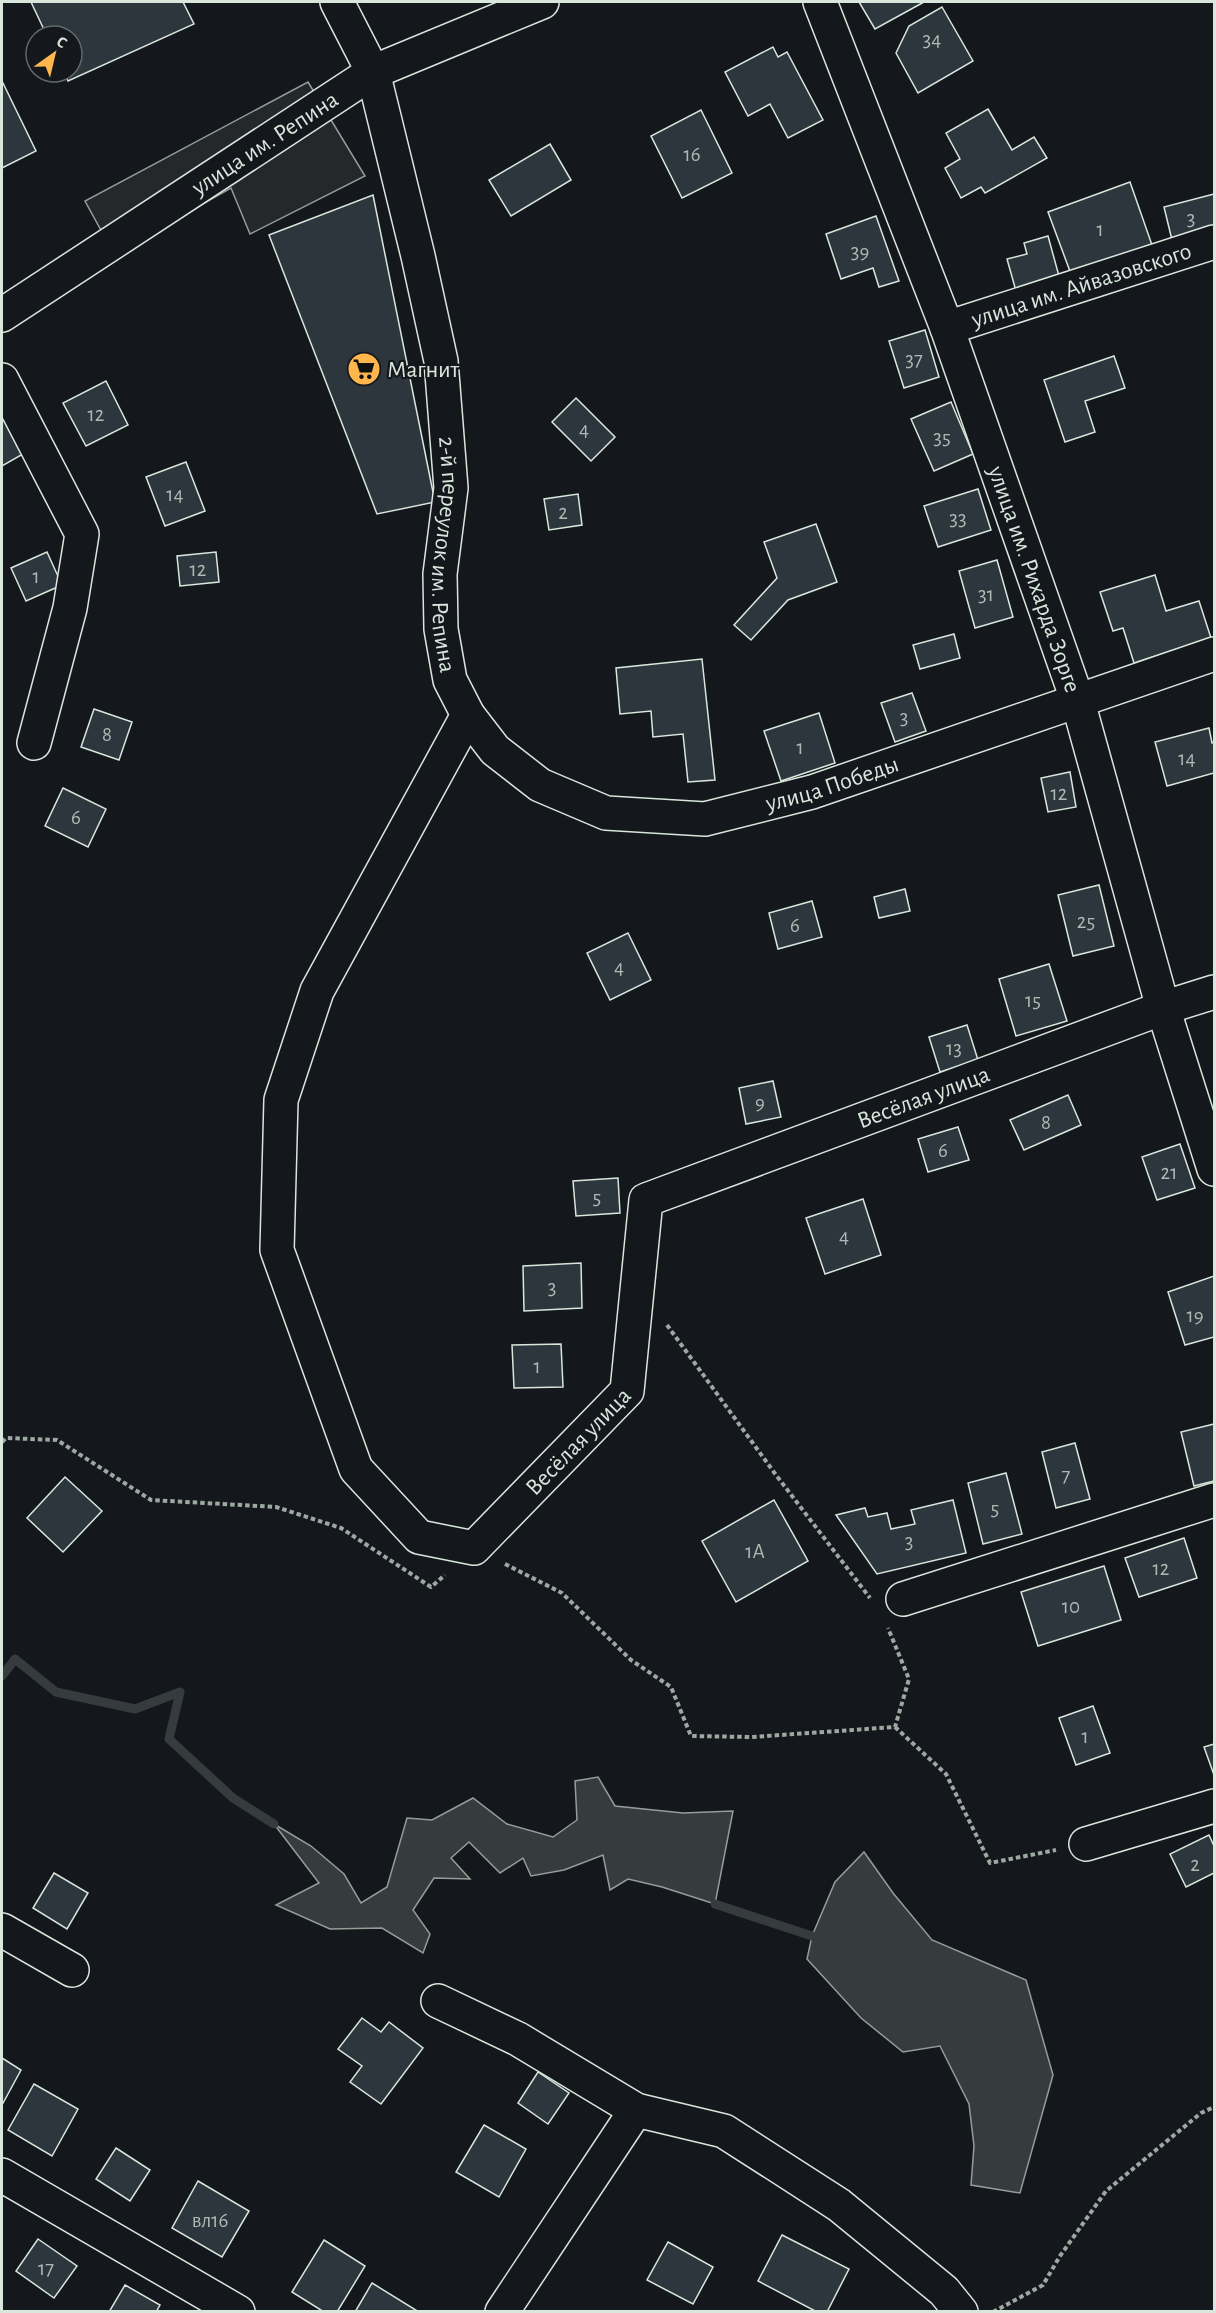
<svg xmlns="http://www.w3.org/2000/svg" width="1216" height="2313" font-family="'Alegreya Sans',sans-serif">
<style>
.parking{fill:#24282b;stroke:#939e99;stroke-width:1.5}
.water{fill:#363b3e;stroke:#939e99;stroke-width:1.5}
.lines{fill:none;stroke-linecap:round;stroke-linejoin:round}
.stream{stroke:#363b3e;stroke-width:9}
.building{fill:#2c363c;stroke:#d8e6dc;stroke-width:1.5}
.minor-casing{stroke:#d8e6dc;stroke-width:36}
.path{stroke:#9da8a2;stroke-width:4;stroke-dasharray:4.5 3;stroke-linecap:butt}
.minor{stroke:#14181c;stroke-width:33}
.labels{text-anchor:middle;stroke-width:4.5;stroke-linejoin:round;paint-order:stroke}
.number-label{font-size:21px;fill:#adbab4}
.street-label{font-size:24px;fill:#d8e6dc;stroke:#14181c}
.poi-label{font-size:24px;fill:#d8e6dc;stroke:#14181c;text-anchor:start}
</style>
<rect width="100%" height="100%" fill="#14181c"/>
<!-- parking -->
<path class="parking" d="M308,82L365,176L250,234L231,188L114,254L85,201Z"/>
<!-- water -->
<g class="water">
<path d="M598,1777L615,1806L683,1813L733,1811L715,1904L662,1887L628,1879L610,1890L603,1855L564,1870L531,1876L523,1858L500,1873L469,1842L451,1858L470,1879L434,1878L413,1910L430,1934L423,1953L382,1928L330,1929L276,1905L319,1883L274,1824L311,1846L344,1874L361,1903L387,1887L407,1818L432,1820L473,1798L507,1824L553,1837L577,1820L575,1781Z"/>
<path d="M864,1852L893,1893L932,1940L1026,1980L1053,2075L1020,2193L971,2185L974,2146L969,2104L940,2046L903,2052L861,2018L807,1959L812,1936L835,1882Z"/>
</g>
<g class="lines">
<!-- stream -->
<g class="stream">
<path d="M2,1676L15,1659L56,1692L135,1709L180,1692L169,1739L233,1798L274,1824"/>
<path d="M715,1904L812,1936"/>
</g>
</g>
<!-- building -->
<g class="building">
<path d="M31,2H183L194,24L68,81L64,72H72V36H47Z"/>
<path d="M859,2H924L875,29Z"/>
<path d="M942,7L973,61L918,93L896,53L909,26Z"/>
<path d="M773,47L778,57L787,52L823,120L788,138L770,104L748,116L725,72Z"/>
<path d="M2,81L36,151L2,168Z"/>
<path d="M988,109L1012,150L1034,137L1047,158L985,193L981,187L961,198L945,168L960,159L946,133Z"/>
<path d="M701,110L732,173L682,198L651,136Z"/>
<path d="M550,144L571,180L511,216L489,180Z"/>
<path d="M1130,182L1152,245L1071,274L1048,212Z"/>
<path d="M1214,194V229L1172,240L1164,207Z"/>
<path d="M373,195L435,502L377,514L269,235Z"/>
<path d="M876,216L899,281L879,287L873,268L841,279L826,234Z"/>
<path d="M1048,236L1062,287L1018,298L1007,259L1027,254L1024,243Z"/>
<path d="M925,330L939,377L904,388L889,341Z"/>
<path d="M1114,356L1125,388L1085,401L1095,432L1065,442L1044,380Z"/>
<path d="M106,381L128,425L86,446L63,403Z"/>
<path d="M576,398L615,437L591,461L552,422Z"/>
<path d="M951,402L973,454L934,471L911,419Z"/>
<path d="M5,420L23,454L2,466V421Z"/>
<path d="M186,462L205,511L165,526L146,477Z"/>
<path d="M978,489L991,530L938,547L924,506Z"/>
<path d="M578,494L582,525L549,530L544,499Z"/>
<path d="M816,524L837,582L788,600L751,640L734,625L777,578L764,542Z"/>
<path d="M47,552L62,585L26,601L11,568Z"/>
<path d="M216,552L219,582L180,586L177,556Z"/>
<path d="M997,560L1013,617L975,628L959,571Z"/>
<path d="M1155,575L1166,611L1199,601L1211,638L1134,663L1123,628L1113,631L1100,592Z"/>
<path d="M954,634L960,658L920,669L913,645Z"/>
<path d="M702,659L715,780L688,782L683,734L653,737L651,711L620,714L616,668Z"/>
<path d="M912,693L926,731L895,742L881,703Z"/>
<path d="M94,709L132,722L119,760L81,747Z"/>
<path d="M819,713L835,763L781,781L764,731Z"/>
<path d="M1209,728L1212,743L1214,742V773L1167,786L1155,742Z"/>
<path d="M1070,772L1076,807L1048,812L1041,778Z"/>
<path d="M63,788L106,809L88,847L45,826Z"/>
<path d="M1099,885L1114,946L1073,956L1058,895Z"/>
<path d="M905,889L910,911L879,918L874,897Z"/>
<path d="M812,901L822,937L778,949L769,913Z"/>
<path d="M628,933L651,980L610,1000L587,953Z"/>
<path d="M1049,964L1067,1021L1016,1036L999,979Z"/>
<path d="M967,1025L978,1060L940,1072L929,1037Z"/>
<path d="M773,1081L781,1117L746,1124L739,1088Z"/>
<path d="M1068,1095L1081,1125L1024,1150L1010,1120Z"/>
<path d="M958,1127L969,1160L928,1172L918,1139Z"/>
<path d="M1180,1144L1195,1188L1157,1200L1142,1157Z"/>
<path d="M618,1178L620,1213L576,1216L573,1181Z"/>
<path d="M863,1199L881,1255L825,1274L806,1218Z"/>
<path d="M581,1263L582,1308L524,1311L523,1266Z"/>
<path d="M1214,1276V1337L1185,1345L1168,1292Z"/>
<path d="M561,1344L563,1387L514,1388L512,1345Z"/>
<path d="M1214,1424V1481L1194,1486L1181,1432Z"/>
<path d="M1075,1443L1090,1499L1056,1508L1042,1452Z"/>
<path d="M1006,1473L1022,1534L983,1544L968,1483Z"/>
<path d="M65,1477L102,1511L63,1552L27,1518Z"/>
<path d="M774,1500L808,1561L736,1602L702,1541Z"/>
<path d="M953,1500L966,1553L877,1574L836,1515L865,1508L868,1517L887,1513L891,1529L915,1524L911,1510Z"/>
<path d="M1184,1538L1197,1578L1139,1597L1125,1558Z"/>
<path d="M1104,1566L1121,1620L1038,1646L1021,1592Z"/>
<path d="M1093,1706L1110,1753L1076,1765L1059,1718Z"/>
<path d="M1214,1744V1775L1204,1747Z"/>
<path d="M1209,1835L1214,1846V1873L1186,1887L1170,1854Z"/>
<path d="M54,1873L88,1893L67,1929L33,1908Z"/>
<path d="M362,2018L381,2032L389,2022L423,2048L381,2104L350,2082L362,2066L338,2049Z"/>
<path d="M2,2058L21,2070L2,2105Z"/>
<path d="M538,2072L569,2093L548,2124L518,2103Z"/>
<path d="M34,2084L78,2109L52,2156L8,2130Z"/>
<path d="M484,2125L526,2149L499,2197L456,2172Z"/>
<path d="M116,2148L150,2170L130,2201L96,2179Z"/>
<path d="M198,2181L249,2211L222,2257L172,2228Z"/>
<path d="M782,2235L849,2269L827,2312H817L758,2281Z"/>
<path d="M38,2239L77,2266L54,2298L16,2271Z"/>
<path d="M324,2240L365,2266L337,2312H324L292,2292Z"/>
<path d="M668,2242L713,2267L693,2304L647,2280Z"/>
<path d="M372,2283L419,2312H355Z"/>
<path d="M125,2285L160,2305L156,2312H109Z"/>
</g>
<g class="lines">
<!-- minor casing -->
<g class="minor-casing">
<g id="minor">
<path id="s1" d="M337,2L373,72L418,256L441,361L451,488L440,574L441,629L450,680L468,715L495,750L540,785L606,813L705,819L812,792L1214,654"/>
<path id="s2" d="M820,2L947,328L1078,702L1163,1008L1214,1169"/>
<path id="s3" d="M2,315L373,72L542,2"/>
<path id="s4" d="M947,328L1214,242"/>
<path d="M2,380L82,534L70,608L34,743"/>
<path id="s5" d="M468,715L317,991L281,1100L277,1250L356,1469L419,1537L474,1548L627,1391L646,1200L1163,1008L1214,992"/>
<path d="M903,1599L1214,1500"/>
<path d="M1086,1844L1214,1806"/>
<path d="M2,1930L72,1970"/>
<path d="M438,2001L518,2039L636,2110L724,2131L839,2205L944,2291L961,2312"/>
<path d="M2,2175L238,2312"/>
<path d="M502,2312L636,2110"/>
</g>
</g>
<!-- path -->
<g class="path">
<path d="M667,1325L776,1475L870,1598"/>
<path d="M2,1442L6,1438L57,1440L151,1500L276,1507L341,1528L431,1587L445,1575"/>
<path d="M505,1564L562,1593L631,1660L671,1687L691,1736L752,1737L895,1727L909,1679L888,1628"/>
<path d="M895,1727L946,1774L990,1863L1056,1850"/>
<path d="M993,2312L1043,2285L1060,2256L1106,2191L1201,2113L1214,2107"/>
</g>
<!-- minor -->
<use href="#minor" class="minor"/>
</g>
<!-- icons -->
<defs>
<g id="supermarket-disc" transform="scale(1.725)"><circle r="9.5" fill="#ffb74d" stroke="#14181c"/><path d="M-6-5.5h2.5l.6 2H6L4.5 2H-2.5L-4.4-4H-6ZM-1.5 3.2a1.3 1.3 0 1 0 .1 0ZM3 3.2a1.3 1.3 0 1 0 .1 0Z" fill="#111"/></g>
</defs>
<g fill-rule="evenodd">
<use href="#supermarket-disc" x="364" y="369"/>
</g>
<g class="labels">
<!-- number labels -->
<g class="number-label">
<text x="932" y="46">34</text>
<text x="692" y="161">16</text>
<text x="1191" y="225">3</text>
<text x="1100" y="236">1</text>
<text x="860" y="258">39</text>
<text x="914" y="366">37</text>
<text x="96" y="421">12</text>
<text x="584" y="436">4</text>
<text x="942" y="444">35</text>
<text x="175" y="501">14</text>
<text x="563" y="519">2</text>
<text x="958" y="525">33</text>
<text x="198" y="576">12</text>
<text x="36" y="583">1</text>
<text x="986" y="601">31</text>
<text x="904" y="724">3</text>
<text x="107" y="741">8</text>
<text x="800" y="754">1</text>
<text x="1187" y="765">14</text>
<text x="1059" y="800">12</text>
<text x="76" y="824">6</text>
<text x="1086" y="928">25</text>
<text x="795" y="932">6</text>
<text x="619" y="974">4</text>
<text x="1033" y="1007">15</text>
<text x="954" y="1055">13</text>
<text x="760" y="1109">9</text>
<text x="1046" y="1129">8</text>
<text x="943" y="1157">6</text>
<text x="1169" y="1179">21</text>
<text x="597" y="1204">5</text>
<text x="844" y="1243">4</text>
<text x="552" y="1294">3</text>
<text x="1195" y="1322">19</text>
<text x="537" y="1373">1</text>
<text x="1066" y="1482">7</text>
<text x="995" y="1515">5</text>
<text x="909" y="1548">3</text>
<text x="755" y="1558">1А</text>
<text x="1161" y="1575">12</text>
<text x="1071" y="1613">10</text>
<text x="1085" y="1743">1</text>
<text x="1195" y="1871">2</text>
<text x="210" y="2227">вл16</text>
<text x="46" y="2275">17</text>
</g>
<!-- street labels -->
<g class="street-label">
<text dy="8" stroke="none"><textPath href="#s3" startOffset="314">улица им. Репина</textPath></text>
<text dy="8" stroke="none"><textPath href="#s4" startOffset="141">улица им. Айвазовского</textPath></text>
<text dy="8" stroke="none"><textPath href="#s1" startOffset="570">2-й переулок им. Репина</textPath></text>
<text dy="8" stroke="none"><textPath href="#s2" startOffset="616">улица им. Рихарда Зорге</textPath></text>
<text dy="8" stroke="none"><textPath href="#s1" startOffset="1140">улица Победы</textPath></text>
<text dy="8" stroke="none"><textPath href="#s5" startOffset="1668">Весёлая улица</textPath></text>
<text dy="8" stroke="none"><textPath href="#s5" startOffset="1110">Весёлая улица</textPath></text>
</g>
<!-- poi labels -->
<g class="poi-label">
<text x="387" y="377">Магнит</text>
</g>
</g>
<!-- border -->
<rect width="1216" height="2313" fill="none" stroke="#d8e6dc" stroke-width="6"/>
<!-- north arrow -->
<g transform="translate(54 54) rotate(34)"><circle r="28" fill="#14181c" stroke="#626a69" stroke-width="1.5"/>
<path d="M0-4.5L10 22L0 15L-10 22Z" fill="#ffb74d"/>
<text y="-9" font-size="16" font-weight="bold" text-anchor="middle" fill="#d8e6dc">С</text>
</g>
</svg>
